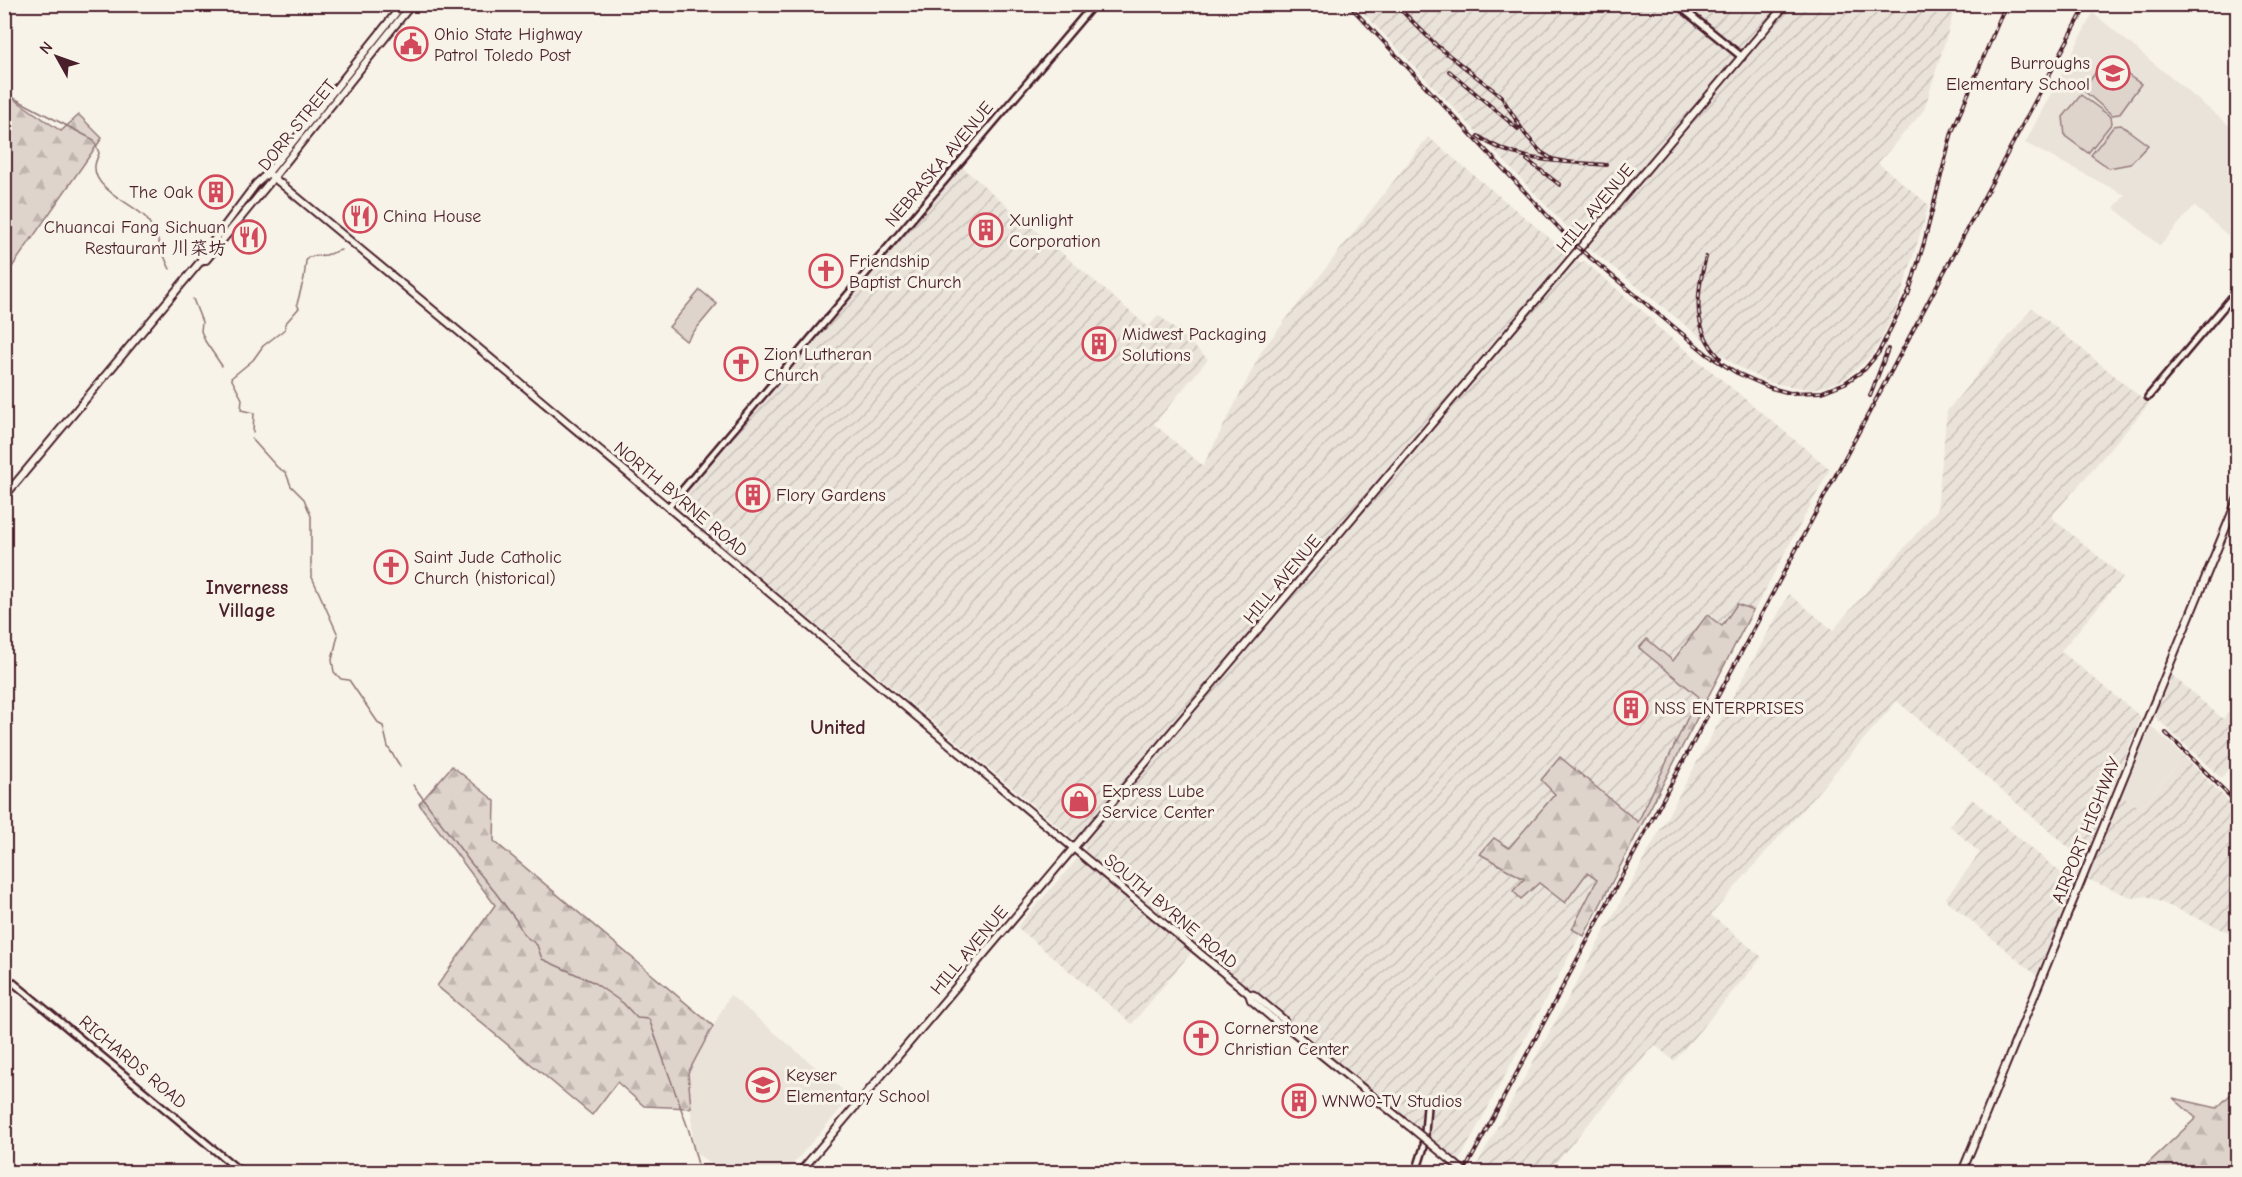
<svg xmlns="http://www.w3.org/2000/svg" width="2242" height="1177" font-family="'Comic Neue','LXGW WenKai TC',sans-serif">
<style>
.built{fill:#eae3da}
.industrial{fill:url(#industrial-furrows)}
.grass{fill:#ded4cc;stroke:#947a7c;stroke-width:1.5}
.forest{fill:url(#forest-firs);stroke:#947a7c;stroke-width:1.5}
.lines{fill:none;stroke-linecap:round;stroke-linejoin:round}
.stream{stroke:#8e7275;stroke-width:1.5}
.tertiary-casing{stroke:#4a1f2b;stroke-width:10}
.secondary-casing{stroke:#4a1f2b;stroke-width:10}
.primary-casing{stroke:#4a1f2b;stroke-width:10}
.tertiary{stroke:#f7f3e8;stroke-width:5}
.secondary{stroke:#f7f3e8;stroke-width:6}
.primary{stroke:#f7f3e8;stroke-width:6}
.rail-casing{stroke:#4a1f2b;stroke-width:4}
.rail{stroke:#f7f3e8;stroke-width:1.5;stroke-dasharray:4.5;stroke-linecap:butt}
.primary-bridge-casing{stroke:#4a1f2b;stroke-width:10;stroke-linecap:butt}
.primary-bridge{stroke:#f7f3e8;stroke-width:6}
.labels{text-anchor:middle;stroke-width:6;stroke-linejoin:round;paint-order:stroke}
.poi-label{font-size:18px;fill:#4a1f2b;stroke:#f7f3e8;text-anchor:start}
.street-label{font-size:18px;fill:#4a1f2b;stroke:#f7f3e8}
.neighbourhood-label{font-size:20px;font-weight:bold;fill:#4a1f2b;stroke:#f7f3e8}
</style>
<defs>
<pattern id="industrial-furrows" width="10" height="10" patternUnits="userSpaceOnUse" patternTransform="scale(1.5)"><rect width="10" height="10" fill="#eae3da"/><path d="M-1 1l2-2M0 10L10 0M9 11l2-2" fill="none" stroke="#cac2bb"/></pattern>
<pattern id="forest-firs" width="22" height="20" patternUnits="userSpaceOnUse" patternTransform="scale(1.5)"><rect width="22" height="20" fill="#ded4cc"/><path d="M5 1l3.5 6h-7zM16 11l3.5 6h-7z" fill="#c0b6af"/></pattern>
</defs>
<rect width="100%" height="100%" fill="#f7f3e8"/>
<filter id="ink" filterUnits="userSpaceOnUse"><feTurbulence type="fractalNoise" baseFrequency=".0167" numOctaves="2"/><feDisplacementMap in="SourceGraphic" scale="12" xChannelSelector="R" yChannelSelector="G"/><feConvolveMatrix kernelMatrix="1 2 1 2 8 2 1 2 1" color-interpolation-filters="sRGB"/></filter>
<g filter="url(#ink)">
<!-- built -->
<g class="built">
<path d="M2093,13L2237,132V243L2194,206L2160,246L2114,208L2125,195L2025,143Z"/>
<path d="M2150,725L2184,756L2141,808L2121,796Z"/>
<path d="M730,995L851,1097L786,1172H724L694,1152L688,1073Z"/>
</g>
<!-- industrial -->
<g class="industrial">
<path d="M1356,5H1956L1924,110L1878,163L1929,205L1897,308L1873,354L1846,378L1827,386L1811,389L1770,383L1735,365L1579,240Z"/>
<path d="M1428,137L1581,264L1584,261L1653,320L1654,324L1830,469L1457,1165L1271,1004L1232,981L1194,949L1132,1024L1017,927L1086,849L675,507L962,167L1148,327L1159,315L1208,359L1154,424L1203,466L1263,349Z"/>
<path d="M2032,308L2149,404L2051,517L2123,577L2061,651L2141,717L2037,976L1945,899L1980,853L1950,826L1972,799L2072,882L2082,859L1897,701L1711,915L1762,957L1674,1061L1655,1045L1548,1172H1473L1789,594L1833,630L1937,510L1947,411Z"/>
<path d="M2172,675L2223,719L2228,713L2237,721V759L2221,778L2154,716Z"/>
<path d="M2184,756L2237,810V936L2147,896L2133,898L2087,879L2121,796L2141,808Z"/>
</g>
<!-- grass -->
<g class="grass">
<path d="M2119,69L2141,84L2119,114L2112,115L2083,90L2096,72Z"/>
<path d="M2081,95L2111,117L2112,123L2088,153L2065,136L2063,117Z"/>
<path d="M2121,125L2148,145L2130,164L2109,168L2091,155L2114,126Z"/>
<path d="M700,290L717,304L686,341L669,327Z"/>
</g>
<!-- forest -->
<g class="forest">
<path d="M5,93L61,131L79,115L102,138L5,277Z"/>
<path d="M1737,604L1753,610L1584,936L1572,929L1597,880L1587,873L1565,903L1539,883L1521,899L1513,891L1524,879L1480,854L1494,838L1509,848L1555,794L1541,780L1560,757L1638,822L1698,696L1639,648L1647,639L1673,661L1707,615L1722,626Z"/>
<path d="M452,766L495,801L494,841L713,1026L688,1073L691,1108L644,1106L617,1082L592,1115L437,986L495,905L419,804Z"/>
<path d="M2237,1068V1172H2139L2196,1118L2173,1098L2217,1108L2236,1089Z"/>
</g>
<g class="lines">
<!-- stream -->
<g class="stream">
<path d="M4,93L94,140L99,153C98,157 95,162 95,166C93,190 134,204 146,218C158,233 161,252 170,269"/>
<path d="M193,299L202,322L201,331L205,341L222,366"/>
<path d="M253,432L254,413L241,410L242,399L231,378L253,360L263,346L285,329V324L299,308L297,304L304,278L306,261L308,257L326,255L341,250"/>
<path d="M252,439L277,467L286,473L291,486L304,499L311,516V575L338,635L332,660L334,672L341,679L349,680L379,724L383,726L388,747L400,766"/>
<path d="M413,785L470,862L495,892L516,920L524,935L537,945L542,959L593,982L623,1003L637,1018L649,1019L689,1131L700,1172"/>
</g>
<!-- tertiary casing -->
<g class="tertiary-casing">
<g id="tertiary">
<path d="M1677,4L1742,57"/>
<path d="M2148,397L2238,290"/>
<path d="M668,507L1094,4"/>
<path d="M4,975L241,1172"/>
<path d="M1416,1172L1424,1147L1427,1106"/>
</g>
</g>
<!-- secondary casing -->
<g class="secondary-casing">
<g id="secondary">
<path d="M202,260H206L274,177"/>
<path d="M4,497L200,262L202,256L256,184L268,173"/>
<path d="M800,1172L1786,4"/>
</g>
</g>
<!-- primary casing -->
<g class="primary-casing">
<g id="primary">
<path d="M403,4L268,173C597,444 920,723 1249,994L1254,995L1283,1019L1286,1026L1409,1126"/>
<path d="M274,177L412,4"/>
<path d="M1249,994L1251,1000L1279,1024L1286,1026"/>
<path d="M1962,1172L2238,498"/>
</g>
</g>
<!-- tertiary -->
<use href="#tertiary" class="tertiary"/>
<!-- secondary -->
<use href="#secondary" class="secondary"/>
<!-- primary -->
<use href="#primary" class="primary"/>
<!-- rail casing -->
<g class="rail-casing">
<g id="rail">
<path d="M1348,4L1576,246L1708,355L1737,373L1771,388L1790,393L1822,392L1845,383L1865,369L1879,352L1910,289"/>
<path d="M1395,4L1436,45L1501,96L1525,134L1541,152L1552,159L1568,162"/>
<path d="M1449,71L1518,129"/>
<path d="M1478,136C1516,163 1562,161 1606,165"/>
<path d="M1527,160L1560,185"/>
<path d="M1706,257C1696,294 1692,329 1720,358"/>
<path d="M1908,295L1924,243L1952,132L2006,4"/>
<path d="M1870,396L1888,349"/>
<path d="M2166,733L2238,804"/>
<path d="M1464,1172L2087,4"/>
</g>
</g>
<!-- rail -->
<use href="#rail" class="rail"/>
<!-- primary-bridge casing -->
<g class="primary-bridge-casing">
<path id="primary-bridge" d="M1409,1126L1465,1172"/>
</g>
<!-- primary-bridge -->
<use href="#primary-bridge" class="primary-bridge"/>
</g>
</g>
<!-- icons -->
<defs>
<g id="civic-ring" transform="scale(1.725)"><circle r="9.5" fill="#f7f3e8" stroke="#d1495b" stroke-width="1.5"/><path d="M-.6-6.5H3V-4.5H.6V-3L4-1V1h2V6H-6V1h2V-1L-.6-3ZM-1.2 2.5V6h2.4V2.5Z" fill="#d1495b"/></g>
<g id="school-ring" transform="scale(1.725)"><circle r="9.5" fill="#f7f3e8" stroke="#d1495b" stroke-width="1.5"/><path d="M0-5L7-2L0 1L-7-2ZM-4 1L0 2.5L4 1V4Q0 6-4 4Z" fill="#d1495b"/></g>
<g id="building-ring" transform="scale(1.725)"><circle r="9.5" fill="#f7f3e8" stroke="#d1495b" stroke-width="1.5"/><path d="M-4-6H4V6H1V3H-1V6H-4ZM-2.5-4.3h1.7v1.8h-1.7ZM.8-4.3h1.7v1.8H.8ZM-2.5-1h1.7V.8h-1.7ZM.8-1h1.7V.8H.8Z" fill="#d1495b"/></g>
<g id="restaurant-ring" transform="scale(1.725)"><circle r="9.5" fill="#f7f3e8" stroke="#d1495b" stroke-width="1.5"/><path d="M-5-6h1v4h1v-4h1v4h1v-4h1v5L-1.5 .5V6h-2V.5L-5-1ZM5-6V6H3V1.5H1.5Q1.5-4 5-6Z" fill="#d1495b"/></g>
<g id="church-ring" transform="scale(1.725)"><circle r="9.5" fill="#f7f3e8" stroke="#d1495b" stroke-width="1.5"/><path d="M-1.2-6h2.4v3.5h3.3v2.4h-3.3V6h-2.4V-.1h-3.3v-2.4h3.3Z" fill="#d1495b"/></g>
<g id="shop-ring" transform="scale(1.725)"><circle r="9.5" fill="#f7f3e8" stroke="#d1495b" stroke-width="1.5"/><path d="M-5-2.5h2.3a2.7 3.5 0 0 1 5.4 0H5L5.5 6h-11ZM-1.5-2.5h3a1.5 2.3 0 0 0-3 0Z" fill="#d1495b"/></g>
</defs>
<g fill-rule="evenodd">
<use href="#civic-ring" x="411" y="44"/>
<use href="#school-ring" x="2113" y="73"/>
<use href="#building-ring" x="216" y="192"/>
<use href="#restaurant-ring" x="360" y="216"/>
<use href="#building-ring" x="986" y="230"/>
<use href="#restaurant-ring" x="249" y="237"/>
<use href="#church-ring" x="826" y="271"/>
<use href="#building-ring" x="1099" y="344"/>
<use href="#church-ring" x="741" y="364"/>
<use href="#building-ring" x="753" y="495"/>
<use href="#church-ring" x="391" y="567"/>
<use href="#building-ring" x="1631" y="708"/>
<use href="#shop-ring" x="1079" y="801"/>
<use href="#church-ring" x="1201" y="1038"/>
<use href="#school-ring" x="763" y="1085"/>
<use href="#building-ring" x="1299" y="1101"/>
</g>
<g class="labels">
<!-- poi labels -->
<g class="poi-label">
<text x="434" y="40">Ohio State Highway<tspan x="434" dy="21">Patrol Toledo Post</tspan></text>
<text x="2090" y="69" text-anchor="end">Burroughs<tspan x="2090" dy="21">Elementary School</tspan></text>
<text x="193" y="198" text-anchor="end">The Oak</text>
<text x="383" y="222">China House</text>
<text x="1009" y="226">Xunlight<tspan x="1009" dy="21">Corporation</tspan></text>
<text x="226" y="233" text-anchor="end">Chuancai Fang Sichuan<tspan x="226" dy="21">Restaurant 川菜坊</tspan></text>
<text x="849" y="267">Friendship<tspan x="849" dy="21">Baptist Church</tspan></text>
<text x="1122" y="340">Midwest Packaging<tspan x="1122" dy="21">Solutions</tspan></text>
<text x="764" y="360">Zion Lutheran<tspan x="764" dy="21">Church</tspan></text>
<text x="776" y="501">Flory Gardens</text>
<text x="414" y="563">Saint Jude Catholic<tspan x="414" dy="21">Church (historical)</tspan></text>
<text x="1654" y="714">NSS ENTERPRISES</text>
<text x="1102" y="797">Express Lube<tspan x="1102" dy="21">Service Center</tspan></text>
<text x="1224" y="1034">Cornerstone<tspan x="1224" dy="21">Christian Center</tspan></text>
<text x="786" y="1081">Keyser<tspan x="786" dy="21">Elementary School</tspan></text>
<text x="1322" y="1107">WNWO-TV Studios</text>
</g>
<!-- street labels -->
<g class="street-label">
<text transform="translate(297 125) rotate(-51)" y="6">DORR STREET</text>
<text transform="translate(939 164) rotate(-50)" y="6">NEBRASKA AVENUE</text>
<text transform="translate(1595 208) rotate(-50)" y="6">HILL AVENUE</text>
<text transform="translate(681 499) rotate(40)" y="6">NORTH BYRNE ROAD</text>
<text transform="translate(1282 579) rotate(-50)" y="6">HILL AVENUE</text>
<text transform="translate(2086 830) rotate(-68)" y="6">AIRPORT HIGHWAY</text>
<text transform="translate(1171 911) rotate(40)" y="6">SOUTH BYRNE ROAD</text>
<text transform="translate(969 950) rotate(-50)" y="6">HILL AVENUE</text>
<text transform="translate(133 1062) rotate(40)" y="6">RICHARDS ROAD</text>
</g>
<!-- neighbourhood labels -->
<g class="neighbourhood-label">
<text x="247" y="594">Inverness<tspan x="247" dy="23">Village</tspan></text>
<text x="838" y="734">United</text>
</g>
</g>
<!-- margin -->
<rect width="2242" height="1177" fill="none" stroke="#f7f3e8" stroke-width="24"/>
<rect x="12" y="12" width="2218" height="1153" fill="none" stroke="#4a1f2b" stroke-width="2" filter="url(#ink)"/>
<!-- north arrow -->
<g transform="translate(57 57) rotate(310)" stroke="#f7f3e8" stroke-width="4.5" paint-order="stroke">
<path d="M0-4.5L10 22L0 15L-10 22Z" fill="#4a1f2b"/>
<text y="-9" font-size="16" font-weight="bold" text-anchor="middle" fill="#4a1f2b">N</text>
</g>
</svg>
